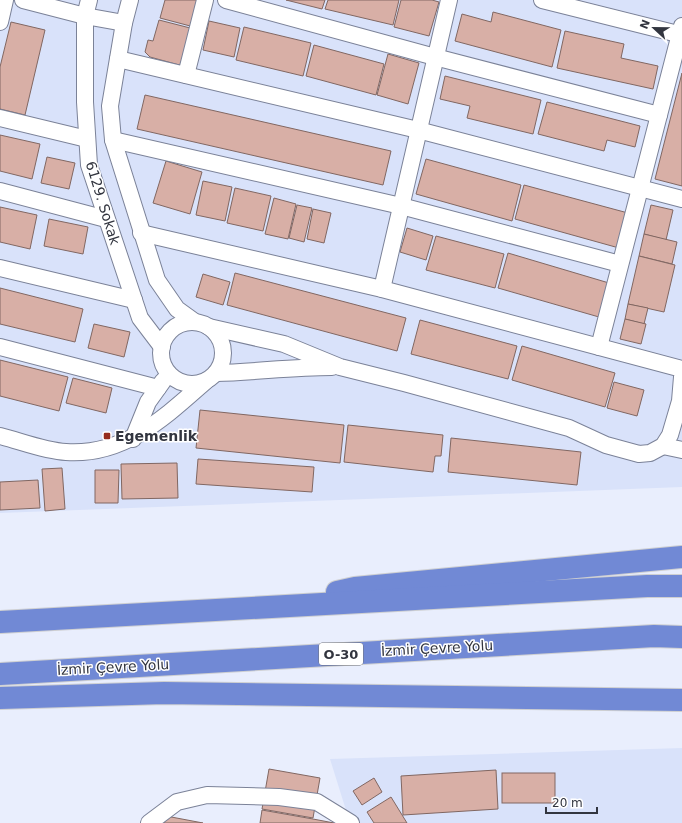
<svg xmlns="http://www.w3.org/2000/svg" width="682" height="823" font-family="'DejaVu Sans',sans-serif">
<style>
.built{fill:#d9e2fa}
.building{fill:#d8afa6;stroke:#816762}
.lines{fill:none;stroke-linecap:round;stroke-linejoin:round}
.minor-casing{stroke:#7b8298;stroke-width:18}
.highway-casing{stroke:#cecfd1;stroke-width:24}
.minor{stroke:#fff;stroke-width:16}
.highway{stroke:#7189d5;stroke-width:22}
.poi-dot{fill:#962c1d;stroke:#fff;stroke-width:1.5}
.labels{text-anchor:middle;stroke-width:3;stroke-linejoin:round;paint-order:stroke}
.shield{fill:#fff;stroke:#707279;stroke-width:1}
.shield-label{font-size:13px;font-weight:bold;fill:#32353f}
.street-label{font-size:14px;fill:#32353f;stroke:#fff}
.poi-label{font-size:14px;font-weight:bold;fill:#32353f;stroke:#fff;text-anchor:start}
</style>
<rect width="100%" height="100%" fill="#e9eefd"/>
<!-- built -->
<g class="built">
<path d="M0,0H682V487L0,513Z"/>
<path d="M682,748V823H350L330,759Z"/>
</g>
<!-- building -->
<g class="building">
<path d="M165,0H201L194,27L160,18Z"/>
<path d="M286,0H325L322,9Z"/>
<path d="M328,0H399L393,25L325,9Z"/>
<path d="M401,0H432L439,2L429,36L394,27Z"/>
<path d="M493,12L561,30L552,67L455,41L462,14L491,22Z"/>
<path d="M159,20L194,29L183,66L150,57L145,52L148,40L153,41Z"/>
<path d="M209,21L240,28L234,57L203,50Z"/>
<path d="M11,22L45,30L25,115L0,109V67Z"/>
<path d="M244,27L311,43L303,76L236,60Z"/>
<path d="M565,31L624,44L621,58L658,66L653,89L557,68Z"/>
<path d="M314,45L384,64L376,95L306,76Z"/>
<path d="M388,54L419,63L408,104L377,95Z"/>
<path d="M682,73V186L655,179Z"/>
<path d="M445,76L541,100L533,134L467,118L470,106L440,99Z"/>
<path d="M145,95L391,151L383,185L137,129Z"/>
<path d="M547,102L640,126L635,147L607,140L604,151L538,134Z"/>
<path d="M0,135L40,144L32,179L0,171Z"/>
<path d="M47,157L75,163L69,189L41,183Z"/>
<path d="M426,159L521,185L512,221L416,194Z"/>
<path d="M166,161L202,172L190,214L153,203Z"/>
<path d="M203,181L232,187L225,221L196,215Z"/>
<path d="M524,185L628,213L619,248L515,219Z"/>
<path d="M235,188L271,196L263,231L227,223Z"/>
<path d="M274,198L296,204L288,239L265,234Z"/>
<path d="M297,205L312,208L304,242L289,238Z"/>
<path d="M651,205L673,210L666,240L644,234Z"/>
<path d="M0,207L37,215L30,249L0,242Z"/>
<path d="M313,209L331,213L324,243L307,239Z"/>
<path d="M49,219L88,227L83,254L44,246Z"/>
<path d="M407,228L433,236L426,260L400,252Z"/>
<path d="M644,234L677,242L672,264L639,256Z"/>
<path d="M436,236L504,254L495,288L426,270Z"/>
<path d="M508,253L609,283L599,317L498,288Z"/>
<path d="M639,256L675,265L664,312L628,304Z"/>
<path d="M235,273L406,318L397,351L227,305Z"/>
<path d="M203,274L230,282L223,305L196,297Z"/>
<path d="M0,288L83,309L75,342L0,324Z"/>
<path d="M628,304L648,308L644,324L625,319Z"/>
<path d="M625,319L646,324L641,344L620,339Z"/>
<path d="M420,320L517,346L508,379L411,354Z"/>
<path d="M94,324L130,332L124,357L88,348Z"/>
<path d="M522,346L615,373L605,407L512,380Z"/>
<path d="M0,360L68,377L59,411L0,396Z"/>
<path d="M73,378L112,388L106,413L66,403Z"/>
<path d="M614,382L644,390L637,416L607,408Z"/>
<path d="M200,410L344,425L340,463L196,448Z"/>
<path d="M348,425L443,435L441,456H435L433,472L344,462Z"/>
<path d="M451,438L581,452L577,485L448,472Z"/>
<path d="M198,459L314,467L312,492L196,484Z"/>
<path d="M177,463L178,498L122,499L121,464Z"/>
<path d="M62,468L65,509L45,511L42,469Z"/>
<path d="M95,470H119L118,503H95Z"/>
<path d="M38,480L40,508L0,510V482Z"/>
<path d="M269,769L320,778L313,818L262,809Z"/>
<path d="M496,770L498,809L403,815L401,776Z"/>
<rect x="502" y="773" width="53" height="30"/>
<path d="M374,778L382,792L362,805L353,791Z"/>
<path d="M391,797L407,823H374L367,812Z"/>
<path d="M262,810L313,819L334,823H260Z"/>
<path d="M166,816L203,823H164Z"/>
</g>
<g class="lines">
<!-- minor casing -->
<g class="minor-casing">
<g id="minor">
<path d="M23,0L85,16L124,23"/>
<path d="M89,0L85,16V102L89,165L140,318L162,347"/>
<path d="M130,0L124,23L110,106L113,140L157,280L177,309L195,322"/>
<path d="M226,0L435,57L659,115"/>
<path d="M542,0L682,35"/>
<path d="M0,22L5,0"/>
<path d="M118,59L418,130L682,199"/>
<path d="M186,75L205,0"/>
<path d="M0,118L87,139"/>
<path d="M113,140L401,206L620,264"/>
<path d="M0,191L106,219"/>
<path d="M141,233L382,289L682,369"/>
<path d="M0,268L134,300"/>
<path d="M382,289L449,0"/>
<circle cx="192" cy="353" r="31"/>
<path d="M209,327L284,344L340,367L404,383L569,428L606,445L639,454L650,453L663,446L670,435L680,401L682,377"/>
<path d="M0,347L158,388"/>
<path d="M599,347L682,26"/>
<path d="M216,373C255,372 293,367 332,367"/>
<path d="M0,436C20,441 45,451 66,452C125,456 165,417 206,381"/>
<path d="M133,439L148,402L163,381"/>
<path d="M663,446L682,450"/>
<path d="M149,823L177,802L207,795L279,797L317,802L351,823"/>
</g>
</g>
<!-- highway casing -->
<g class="highway-casing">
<g id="highway">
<path d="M337,592L355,588L682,557"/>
<path d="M0,622L647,586H682"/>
<path d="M0,674L654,636L682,637"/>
<path d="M0,698L164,693L682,700"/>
</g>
</g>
<!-- minor -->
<use href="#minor" class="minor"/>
<!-- highway -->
<use href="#highway" class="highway"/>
</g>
<!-- markers -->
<rect class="poi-dot" x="103" y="432" width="8" height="8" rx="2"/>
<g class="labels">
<!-- shield labels -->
<rect class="shield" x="319" y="643" width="44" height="22" rx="3"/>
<g class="shield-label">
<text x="341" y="659">O-30</text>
</g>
<!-- street labels -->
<g class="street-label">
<text transform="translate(103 203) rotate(73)" y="5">6129. Sokak</text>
<text transform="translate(437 648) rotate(-3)" y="5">İzmir Çevre Yolu</text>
<text transform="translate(113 667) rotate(-3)" y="5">İzmir Çevre Yolu</text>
</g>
<!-- poi labels -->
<g class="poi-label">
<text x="115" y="441">Egemenlik</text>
</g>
</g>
<!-- north arrow -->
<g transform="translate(654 28) rotate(292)" stroke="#ffffff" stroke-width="3" paint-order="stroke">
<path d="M0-3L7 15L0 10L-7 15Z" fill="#32353f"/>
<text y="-6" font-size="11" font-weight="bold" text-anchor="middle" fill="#32353f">N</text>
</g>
<!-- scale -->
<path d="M546 807v6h51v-6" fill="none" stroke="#32353f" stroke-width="2"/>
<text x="552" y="807" font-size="12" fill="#32353f" stroke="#ffffff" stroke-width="3" paint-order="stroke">20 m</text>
</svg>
